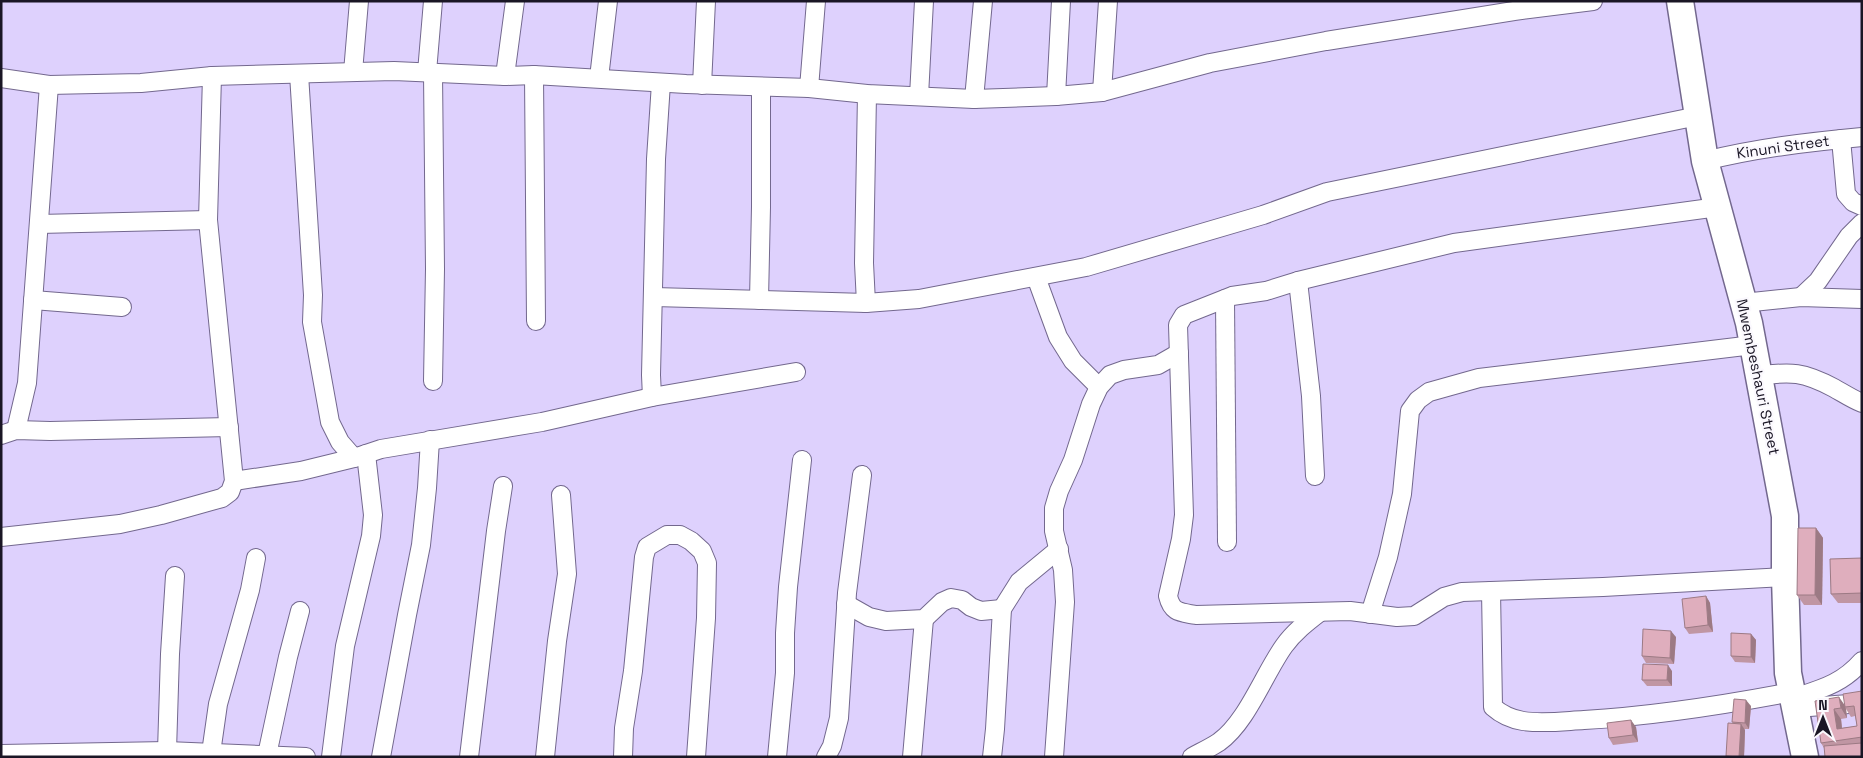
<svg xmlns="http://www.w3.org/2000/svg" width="1863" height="758" font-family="'Space Grotesk',sans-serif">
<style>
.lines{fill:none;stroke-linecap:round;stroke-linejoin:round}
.street-casing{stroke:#73688e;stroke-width:20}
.secondary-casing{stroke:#73688e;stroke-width:29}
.street{stroke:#fff;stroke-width:18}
.secondary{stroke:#fff;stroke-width:26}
.wall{fill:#c096a3;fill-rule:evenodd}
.shaded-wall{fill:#9c7a84}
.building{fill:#dfaebd;stroke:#9c7a84}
.labels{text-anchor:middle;stroke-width:4.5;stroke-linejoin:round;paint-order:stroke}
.street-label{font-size:15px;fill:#1a1625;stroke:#fbf9fe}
</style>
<rect width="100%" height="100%" fill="#ded1fd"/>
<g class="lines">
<!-- street casing -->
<g class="street-casing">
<g id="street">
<path d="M353,72L359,1"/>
<path d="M427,72L433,1"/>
<path d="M433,73L435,269L433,381"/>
<path d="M299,74L313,295L312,322L330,422L340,442L354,458"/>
<path d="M534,75L536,321"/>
<path d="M505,76L515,1"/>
<path d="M1,78L49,85L141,83L212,76L394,71L505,76L534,75L686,84L809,88L867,94L974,99L1056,96L1102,92L1210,63L1326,41L1514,11L1593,1"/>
<path d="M599,78L608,1"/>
<path d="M702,85L706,1"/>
<path d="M809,88L816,1"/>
<path d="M1102,92L1108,1"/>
<path d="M919,96L924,1"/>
<path d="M1056,96L1061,1"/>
<path d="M974,99L983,1"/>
<path d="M1841,139L1846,194L1853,202L1862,206"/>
<path d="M1705,161C1757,148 1809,142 1862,137"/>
<path d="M1718,207L1454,243L1298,281L1266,291L1232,296L1184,315L1178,325L1184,515L1181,539L1168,596C1172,613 1180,612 1196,615L1350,611L1397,617L1414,616L1444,597L1462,592L1603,587L1785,577"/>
<path d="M39,224L208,220"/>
<path d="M1036,277L1058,337L1073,361L1099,387"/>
<path d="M1298,281L1311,396L1315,476"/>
<path d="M654,297L866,303L919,299L1086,267L1263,215L1327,192L1698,116"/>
<path d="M1801,297L1818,281L1849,236L1862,223"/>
<path d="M1225,299L1227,542"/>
<path d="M33,300L122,307"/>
<path d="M759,300L761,207V87"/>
<path d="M866,303L864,263L867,94"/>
<path d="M1743,303L1801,297L1862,299"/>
<path d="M1758,376C1791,371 1804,372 1834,388C1843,393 1852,399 1862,403"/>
<path d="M652,397L651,375L656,159L661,83"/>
<path d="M16,430L27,383L49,85"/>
<path d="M1,435L16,430L50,431L229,427"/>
<path d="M234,481L301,471L354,458L381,449L542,422L652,397L796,372"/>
<path d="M1,537L120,524L161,515L222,498L230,492L234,481L208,220L212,76"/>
<path d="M1491,591L1493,707C1502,715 1511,719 1523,721C1543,724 1565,721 1584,720C1654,716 1724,705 1792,692"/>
<path d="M846,604L869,617L886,621L924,619L942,602L951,598L962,600L971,607L981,611L1002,609"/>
<path d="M1370,614L1388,557L1402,494L1410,411L1418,400L1429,392L1479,378L1753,345"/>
<path d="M1794,698C1821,689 1842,684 1862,661"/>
<path d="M1796,708L1862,703"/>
<path d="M167,751L170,654L175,576"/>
<path d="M211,753L218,704L250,590L256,558"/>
<path d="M1,754L167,751L306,757"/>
<path d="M267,755L288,657L300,611"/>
<path d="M331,757L345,646L371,536L373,515L366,454"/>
<path d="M381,757L407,615L421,545L427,488L430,440"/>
<path d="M469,757L496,531L503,486"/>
<path d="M545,757L557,641L567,574L561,495"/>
<path d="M623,757L624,728L633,671L644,557L647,547L667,535H680L691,541L702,551L707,563L706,618L696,757"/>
<path d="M777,757L785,673V633L788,587L802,460"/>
<path d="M826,757L832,746L839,718L847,593L862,475"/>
<path d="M912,757L924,619"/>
<path d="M992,757L995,729L1002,609L1019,582L1059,549"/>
<path d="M1054,757L1065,602L1063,570L1054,531V508L1059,491L1073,460L1091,404L1099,387L1110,375L1124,370L1158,365L1179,353"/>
<path d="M1192,757C1201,752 1210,748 1219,742C1247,722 1264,674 1284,646C1294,632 1307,622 1320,612"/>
</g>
</g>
<!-- secondary casing -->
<g class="secondary-casing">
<path id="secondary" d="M1680,1L1705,161L1749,323L1785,516V577L1788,673L1805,757"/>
</g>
<!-- street -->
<use href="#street" class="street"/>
<!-- secondary -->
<use href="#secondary" class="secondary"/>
</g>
<!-- wall -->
<g class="wall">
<path d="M1816,528L1823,538L1822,605H1804L1797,595Z"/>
<path d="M1862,558V603H1838L1831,594Z"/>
<path d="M1706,596L1710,603L1713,632L1689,634L1685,628Z"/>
<path d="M1751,634L1756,640L1755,663L1735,662L1731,656Z"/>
<path d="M1676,637L1674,664L1646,663L1642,656Z"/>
<path d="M1672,671V686H1647L1642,680Z"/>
<path d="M1862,691V757L1824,748L1821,743L1815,701L1844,705ZM1846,709L1851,717L1855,716L1857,726L1842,728L1841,719L1847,718Z"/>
<path d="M1751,706L1749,729H1744L1745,730L1744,757H1726V756L1734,724L1732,722Z"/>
<path d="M1636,727L1638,742L1613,745L1609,738Z"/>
</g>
<!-- shaded-wall -->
<g class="shaded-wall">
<path d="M1816,528L1823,538L1822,605L1815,595Z"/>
<path d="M1706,596L1710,603L1713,632L1708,625Z"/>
<path d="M1671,631L1676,637L1674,664L1670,658Z"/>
<path d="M1751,634L1756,640L1755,663L1751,657Z"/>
<path d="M1668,665L1672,671V686L1667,680Z"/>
<path d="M1839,697L1846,707H1845L1846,709L1847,718L1841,708Z"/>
<path d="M1746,700L1751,706L1749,729L1745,723Z"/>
<path d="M1834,709L1841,719L1843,739L1837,729Z"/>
<path d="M1631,720L1636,727L1638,742L1633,735Z"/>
<path d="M1741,724L1745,730L1744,757H1739Z"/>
</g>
<!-- building -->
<g class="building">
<path d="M1798,528H1816L1815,595H1797Z"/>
<path d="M1862,558V593L1831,594L1830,559Z"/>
<path d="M1706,596L1708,625L1685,628L1682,599Z"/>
<path d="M1643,629L1671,631L1670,658L1642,656Z"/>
<path d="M1731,633L1751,634V657L1731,656Z"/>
<path d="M1643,664L1668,665L1667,680H1642Z"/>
<path d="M1862,691V737L1821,743L1815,701L1839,697L1841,708L1834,709L1837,729L1857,726L1854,706L1845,707L1843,694Z"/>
<path d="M1734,699L1746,700L1745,723L1732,722Z"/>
<path d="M1631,720L1633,735L1609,738L1607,723Z"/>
<path d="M1728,723L1741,724L1739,757L1726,756Z"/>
<path d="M1862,743V757H1825L1824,746Z"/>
</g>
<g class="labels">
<!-- street labels -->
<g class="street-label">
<text transform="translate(1783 147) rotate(-8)" y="5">Kinuni Street</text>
<text transform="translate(1758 377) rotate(78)" y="5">Mwembeshauri Street</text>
</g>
</g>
<!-- border -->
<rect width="1863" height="758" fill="none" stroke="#1a1625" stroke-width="5"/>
<!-- north arrow -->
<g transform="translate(1823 718)" stroke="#fbf9fe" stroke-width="4" paint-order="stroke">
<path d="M0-4L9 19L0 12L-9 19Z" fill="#1a1625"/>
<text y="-8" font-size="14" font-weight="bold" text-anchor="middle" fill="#1a1625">N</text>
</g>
</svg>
